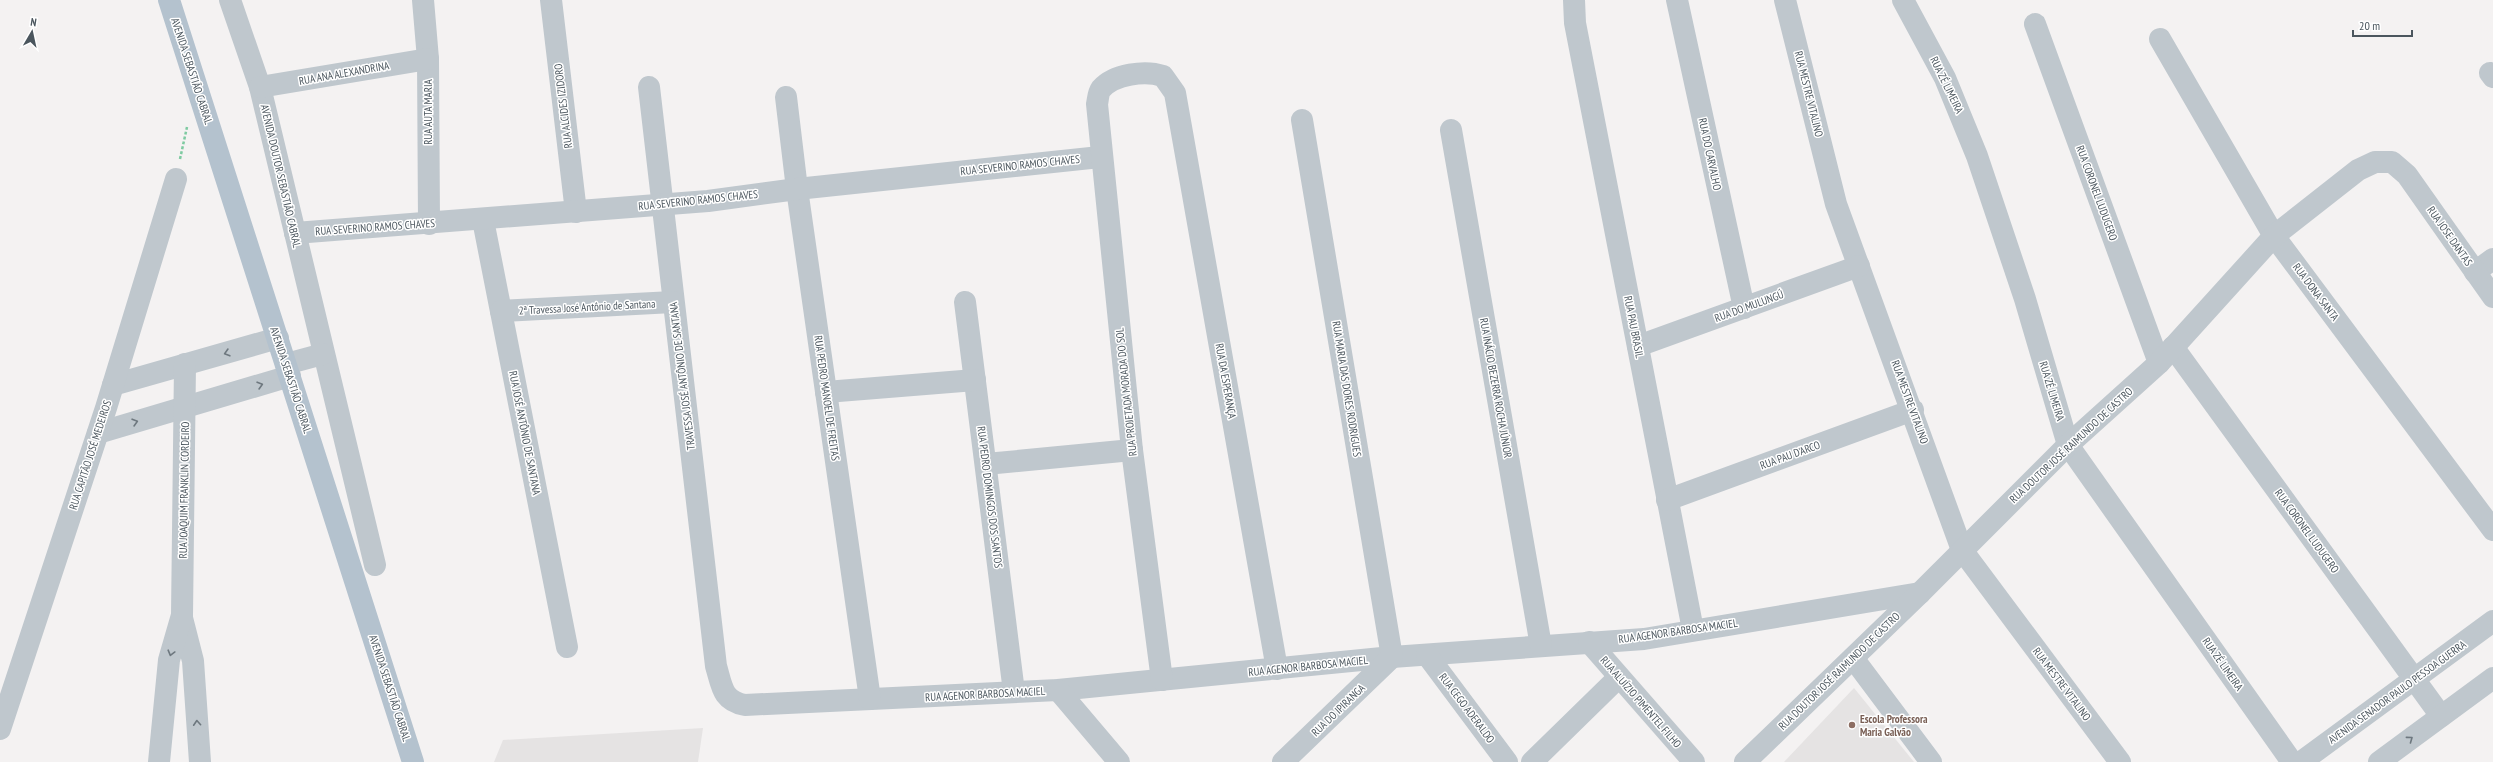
<svg xmlns="http://www.w3.org/2000/svg" width="2493" height="762" font-family="'PT Sans Narrow',sans-serif">
<style>
.education{fill:#e5e3e3}
.lines{fill:none;stroke-linecap:round;stroke-linejoin:round}
.path{stroke:#7ecaa1;stroke-width:2.5;stroke-dasharray:3 2;stroke-linecap:butt}
.minor{stroke:#bfc7cd;stroke-width:22}
.major{stroke:#b4c2ce;stroke-width:22}
.oneway{stroke:#6e787f}
.education-dot{fill:#8d6e63;stroke:#fff;stroke-width:1.5}
.labels{text-anchor:middle;stroke-width:3;stroke-linejoin:round;paint-order:stroke}
.street-label{font-size:11px;fill:#4b565e;stroke:#fff}
.education-label{font-size:11px;font-weight:bold;fill:#785e54;stroke:#fff;text-anchor:start}
</style>
<rect width="100%" height="100%" fill="#f4f2f2"/>
<!-- education -->
<g class="education">
<path d="M1854,688L1914,762H1784Z"/>
<path d="M703,728L698,762H494L503,740Z"/>
</g>
<g class="lines">
<!-- path -->
<path class="path" d="M180,159L187,127"/>
<!-- minor -->
<g class="minor">
<path d="M230,0L260,87L375,565"/>
<path d="M423,0L428,59L429,224"/>
<path d="M551,0L576,212"/>
<path d="M1574,0L1575,23L1693,630"/>
<path d="M1677,0L1744,308"/>
<path d="M1785,0L1836,204L1962,550L2120,762"/>
<path d="M1903,0L1945,78L1977,156L2025,299L2068,445L2292,762"/>
<path d="M2035,24L2159,363"/>
<path d="M2160,39L2274,236L2493,530"/>
<path d="M2490,73L2493,77"/>
<path d="M260,87L428,59"/>
<path d="M649,87L716,666C722,686 722,701 745,705L1058,690L1392,657L1644,639L1920,593"/>
<path d="M786,97L797,189L870,699"/>
<path d="M1451,130L1541,646"/>
<path d="M483,220L567,647"/>
<path d="M295,233L708,201L797,189L1100,157"/>
<path d="M2475,272L2493,259"/>
<path d="M965,302L1014,692"/>
<path d="M501,311L673,302"/>
<path d="M1638,346L1859,266"/>
<path d="M2173,347L2441,716"/>
<path d="M286,364L323,354"/>
<path d="M113,385L278,338"/>
<path d="M826,392L975,380"/>
<path d="M98,433L290,376"/>
<path d="M986,464L1132,450"/>
<path d="M1667,500L1913,410"/>
<path d="M182,618L193,661L200,762"/>
<path d="M1589,642L1694,762"/>
<path d="M1427,655L1507,762"/>
<path d="M1853,658L1931,762"/>
<path d="M1162,680L1132,450L1097,104C1098,100 1098,93 1101,89C1114,74 1145,70 1163,76L1175,93L1277,669"/>
<path d="M1058,690L1119,762"/>
<path d="M0,729L106,408L176,179"/>
<path d="M159,762L169,660L182,615L185,364"/>
<path d="M1283,762L1392,657L1302,120"/>
<path d="M1532,762L1619,677"/>
<path d="M1745,762L1920,593L2068,445L2159,363L2274,236L2358,170L2375,162H2392L2407,175L2493,297"/>
<path d="M2301,762L2493,621"/>
<path d="M2379,762L2493,678"/>
</g>
<!-- major -->
<path class="major" d="M169,0L413,762"/>
</g>
<!-- one-way arrows -->
<defs><path id="oneway-chevron" d="M-2-3.5L2.5 0L-2 3.5" fill="none" stroke-width="1.6" stroke-linecap="round" stroke-linejoin="round"/></defs>
<g class="oneway">
<use href="#oneway-chevron" transform="translate(227 353) rotate(164)"/>
<use href="#oneway-chevron" transform="translate(260 385) rotate(-16)"/>
<use href="#oneway-chevron" transform="translate(135 422) rotate(-16)"/>
<use href="#oneway-chevron" transform="translate(171 653) rotate(105)"/>
<use href="#oneway-chevron" transform="translate(197 723) rotate(-94)"/>
<use href="#oneway-chevron" transform="translate(2410 739) rotate(-36)"/>
</g>
<!-- markers -->
<circle class="education-dot" cx="1852" cy="725" r="4"/>
<g class="labels">
<!-- street labels -->
<g class="street-label">
<text transform="translate(192 71) rotate(72)" y="4">AVENIDA SEBASTIÃO CABRAL</text>
<text transform="translate(344 73) rotate(-10)" y="4">RUA ANA ALEXANDRINA</text>
<text transform="translate(1947 85) rotate(64)" y="4">RUA ZÉ LIMEIRA</text>
<text transform="translate(1809 94) rotate(76)" y="4">RUA MESTRE VITALINO</text>
<text transform="translate(563 106) rotate(-97)" y="4">RUA ALCIDES IZIDORO</text>
<text transform="translate(428 112) rotate(-90)" y="4">RUA AUTA MARIA</text>
<text transform="translate(1710 154) rotate(78)" y="4">RUA DO CARVALHO</text>
<text transform="translate(1020 165) rotate(-6)" y="4">RUA SEVERINO RAMOS CHAVES</text>
<text transform="translate(281 176) rotate(77)" y="4">AVENIDA DOUTOR SEBASTIÃO CABRAL</text>
<text transform="translate(2097 193) rotate(70)" y="4">RUA CORONEL LUDUGERO</text>
<text transform="translate(698 200) rotate(-6)" y="4">RUA SEVERINO RAMOS CHAVES</text>
<text transform="translate(375 227) rotate(-4)" y="4">RUA SEVERINO RAMOS CHAVES</text>
<text transform="translate(2450 236) rotate(55)" y="4">RUA JOSE DANTAS</text>
<text transform="translate(2316 292) rotate(53)" y="4">RUA DONA SANTA</text>
<text transform="translate(1749 306) rotate(-20)" y="4">RUA DO MULUNGÚ</text>
<text transform="translate(587 307) rotate(-3)" y="4">2ª Travessa José Antônio de Santana</text>
<text transform="translate(1634 327) rotate(79)" y="4">RUA PAU BRASIL</text>
<text transform="translate(682 376) rotate(-97)" y="4">TRAVESSA JOSÉ ANTÔNIO DE SANTANA</text>
<text transform="translate(291 380) rotate(72)" y="4">AVENIDA SEBASTIÃO CABRAL</text>
<text transform="translate(1226 381) rotate(80)" y="4">RUA DA ESPERANÇA</text>
<text transform="translate(1496 388) rotate(80)" y="4">RUA INÁCIO BEZERRA ROCHA JÚNIOR</text>
<text transform="translate(1347 389) rotate(81)" y="4">RUA MARIA DAS DORES RODRIGUES</text>
<text transform="translate(2052 391) rotate(73)" y="4">RUA ZÉ LIMEIRA</text>
<text transform="translate(1126 392) rotate(-96)" y="4">RUA PROJETADA MORADA DO SOL</text>
<text transform="translate(827 398) rotate(82)" y="4">RUA PEDRO MANOEL DE FREITAS</text>
<text transform="translate(1910 402) rotate(70)" y="4">RUA MESTRE VITALINO</text>
<text transform="translate(525 433) rotate(79)" y="4">RUA JOSÉ ANTÔNIO DE SANTANA</text>
<text transform="translate(2071 445) rotate(-43)" y="4">RUA DOUTOR JOSÉ RAIMUNDO DE CASTRO</text>
<text transform="translate(90 455) rotate(-72)" y="4">RUA CAPITÃO JOSÉ MEDEIROS</text>
<text transform="translate(1790 455) rotate(-20)" y="4">RUA PAU D'ARCO</text>
<text transform="translate(184 490) rotate(-89)" y="4">RUA JOAQUIM FRANKLIN CORDEIRO</text>
<text transform="translate(990 497) rotate(83)" y="4">RUA PEDRO DOMINGOS DOS SANTOS</text>
<text transform="translate(2307 531) rotate(54)" y="4">RUA CORONEL LUDUGERO</text>
<text transform="translate(1678 631) rotate(-8)" y="4">RUA AGENOR BARBOSA MACIEL</text>
<text transform="translate(2223 664) rotate(55)" y="4">RUA ZÉ LIMEIRA</text>
<text transform="translate(1308 666) rotate(-6)" y="4">RUA AGENOR BARBOSA MACIEL</text>
<text transform="translate(1839 671) rotate(-44)" y="4">RUA DOUTOR JOSÉ RAIMUNDO DE CASTRO</text>
<text transform="translate(2062 684) rotate(53)" y="4">RUA MESTRE VITALINO</text>
<text transform="translate(390 688) rotate(72)" y="4">AVENIDA SEBASTIÃO CABRAL</text>
<text transform="translate(2397 692) rotate(-36)" y="4">AVENIDA SENADOR PAULO PESSOA GUERRA</text>
<text transform="translate(985 694) rotate(-3)" y="4">RUA AGENOR BARBOSA MACIEL</text>
<text transform="translate(1641 702) rotate(49)" y="4">RUA ALUÍZIO PIMENTEL FILHO</text>
<text transform="translate(1467 708) rotate(53)" y="4">RUA CEGO ADERALDO</text>
<text transform="translate(1338 710) rotate(-44)" y="4">RUA DO IPIRANGA</text>
</g>
<!-- education labels -->
<g class="education-label">
<text x="1860" y="723">Escola Professora<tspan x="1860" dy="13">Maria Galvão</tspan></text>
</g>
</g>
<!-- north arrow -->
<g transform="translate(32 32) rotate(9)" stroke="#ffffff" stroke-width="3" paint-order="stroke">
<path d="M0-3L7 15L0 10L-7 15Z" fill="#4b565e"/>
<text y="-6" font-size="11" font-weight="bold" text-anchor="middle" fill="#4b565e">N</text>
</g>
<!-- scale -->
<path d="M2353 30v6h59v-6" fill="none" stroke="#4b565e" stroke-width="2"/>
<text x="2359" y="30" font-size="12" fill="#4b565e" stroke="#ffffff" stroke-width="3" paint-order="stroke">20 m</text>
</svg>
